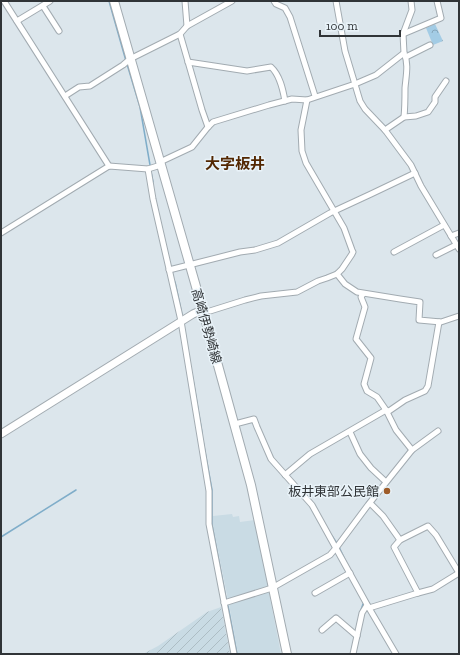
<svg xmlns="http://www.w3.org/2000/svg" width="460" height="655" font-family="'Zilla Slab','Noto Sans JP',serif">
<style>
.built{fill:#c9dbe4}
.industrial{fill:url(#industrial-furrows)}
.park{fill:url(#park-crowns)}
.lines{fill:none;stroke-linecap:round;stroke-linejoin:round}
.stream{stroke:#7fadc9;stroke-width:1.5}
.street-casing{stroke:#a2abb1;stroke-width:7}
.secondary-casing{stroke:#a2abb1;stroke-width:9}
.primary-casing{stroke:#a2abb1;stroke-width:10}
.street{stroke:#fff;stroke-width:5}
.secondary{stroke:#fff;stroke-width:7}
.primary{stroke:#fff;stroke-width:8}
.poi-dot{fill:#9e5c29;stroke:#e9f3f9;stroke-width:1.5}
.labels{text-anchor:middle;stroke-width:3;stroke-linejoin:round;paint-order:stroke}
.street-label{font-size:13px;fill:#303437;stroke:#e9f3f9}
.poi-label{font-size:13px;fill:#303437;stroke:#e9f3f9;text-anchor:end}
.quarter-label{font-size:15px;font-weight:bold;fill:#532701;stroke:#e9f3f9}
</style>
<defs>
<pattern id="industrial-furrows" width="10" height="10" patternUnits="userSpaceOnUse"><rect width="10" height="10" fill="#c9dbe4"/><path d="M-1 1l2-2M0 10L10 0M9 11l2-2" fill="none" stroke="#adbdc4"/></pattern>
<pattern id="park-crowns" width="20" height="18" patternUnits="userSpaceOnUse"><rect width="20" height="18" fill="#a3cce5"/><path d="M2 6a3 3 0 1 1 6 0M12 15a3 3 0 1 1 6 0" fill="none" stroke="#85a6ba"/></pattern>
</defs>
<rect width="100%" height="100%" fill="#dce6ec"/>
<!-- built -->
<g class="built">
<path d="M232,514L233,517L239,516L240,522L255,520L269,586L228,600L213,526V516Z"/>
<path d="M267,591L269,593L281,654H238L229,604Z"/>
</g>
<!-- industrial -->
<path class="industrial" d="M221,607L230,654H143L158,646L207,612Z"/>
<!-- park -->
<path class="park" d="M435,24L443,41L433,45L426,28Z"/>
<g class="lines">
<!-- stream -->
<g class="stream">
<path d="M109,1L126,61"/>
<path d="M127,64L140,107L150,165"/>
<path d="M151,172L153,182"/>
<path d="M175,282L182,315"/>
<path d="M192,374L202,433"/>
<path d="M203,441L212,490V525L226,599"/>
<path d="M332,536L336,542"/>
<path d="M1,537L76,490"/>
<path d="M339,547L346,562"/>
<path d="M228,606L237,654"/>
<path d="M360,613L363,604"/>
</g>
<!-- street casing -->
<g class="street-casing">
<g id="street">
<path d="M4,1L109,166"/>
<path d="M185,1L187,26"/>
<path d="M274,1L276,4L285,8L290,17L315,96"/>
<path d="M336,1L345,51L360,101L365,109L385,130L411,165L421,186L459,249"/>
<path d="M43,6L59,31"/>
<path d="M17,21L50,1"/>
<path d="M180,34L202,110L208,127"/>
<path d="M403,34L441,18L437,1"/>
<path d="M406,57L430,45"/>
<path d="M188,62L247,71L271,67C280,75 283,90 285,101"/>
<path d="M65,96L79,87L90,86L123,65L130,59L180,34L187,26L232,1"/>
<path d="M404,117C405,107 405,98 405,88C406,76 409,64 404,53"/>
<path d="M385,130L404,117L416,116L428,112L435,102V97L446,81"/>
<path d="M160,162L192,147L208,127L213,122L269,105L292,99L307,100L355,84L376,75L404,53L403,34L412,10L411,1"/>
<path d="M148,169L153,199L181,321L209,491V524L234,654"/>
<path d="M1,233L109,166L148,169L161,165"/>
<path d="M451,236L459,233"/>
<path d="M394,252L444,225"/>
<path d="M436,255L456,245"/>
<path d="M169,270L240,252L255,250L278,243L330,213L371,194L415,173"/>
<path d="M337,274L345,284L357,292L400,299L420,302L419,320L441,322L459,316"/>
<path d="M363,294L361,297L365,307L356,339L371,358L364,384L367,391L377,397L386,410L396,430L412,450"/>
<path d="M203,311H210L245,300L261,296L297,292L318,281L327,278L337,274L342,269L352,254L353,252L352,250L344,228L306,163L302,151L301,130L307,100"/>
<path d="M235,424L254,419L257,427L271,459L312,505L369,608L396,654"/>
<path d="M350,432L360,454L371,468L386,482"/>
<path d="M285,475L310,454L386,410L389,411L405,400L425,391L428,386L439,322"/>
<path d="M370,503L383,516L400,540"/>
<path d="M315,593L350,573"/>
<path d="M418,593L394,547L400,540L428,526L436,535L459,573"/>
<path d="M224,603L272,588L330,555L336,548L368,505L412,450L438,431"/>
<path d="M369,608L418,593L433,589L459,573"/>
<path d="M322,630L336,618L357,636"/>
<path d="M353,654L362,613L367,605"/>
</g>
</g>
<!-- secondary casing -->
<g class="secondary-casing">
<path id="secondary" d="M1,434L193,314L200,311H203"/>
</g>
<!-- primary casing -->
<g class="primary-casing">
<path id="primary" d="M114,1L203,311L251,485L287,654"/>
</g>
<!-- street -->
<use href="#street" class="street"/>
<!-- secondary -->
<use href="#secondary" class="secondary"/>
<!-- primary -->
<use href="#primary" class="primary"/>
</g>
<!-- markers -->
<circle class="poi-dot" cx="387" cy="491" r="4"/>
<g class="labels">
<!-- street labels -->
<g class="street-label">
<text transform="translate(207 326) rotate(74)" y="5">高崎伊勢崎線</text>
</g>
<!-- poi labels -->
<g class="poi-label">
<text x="379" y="496">板井東部公民館</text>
</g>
<!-- quarter labels -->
<g class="quarter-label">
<text x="235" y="169">大字板井</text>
</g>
</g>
<!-- border -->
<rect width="460" height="655" fill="none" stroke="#303437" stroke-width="4"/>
<!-- scale -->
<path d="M320 30v6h80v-6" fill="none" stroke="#303437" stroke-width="2"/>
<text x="326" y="30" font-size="12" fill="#303437" stroke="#e9f3f9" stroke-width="3" paint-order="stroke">100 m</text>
</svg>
